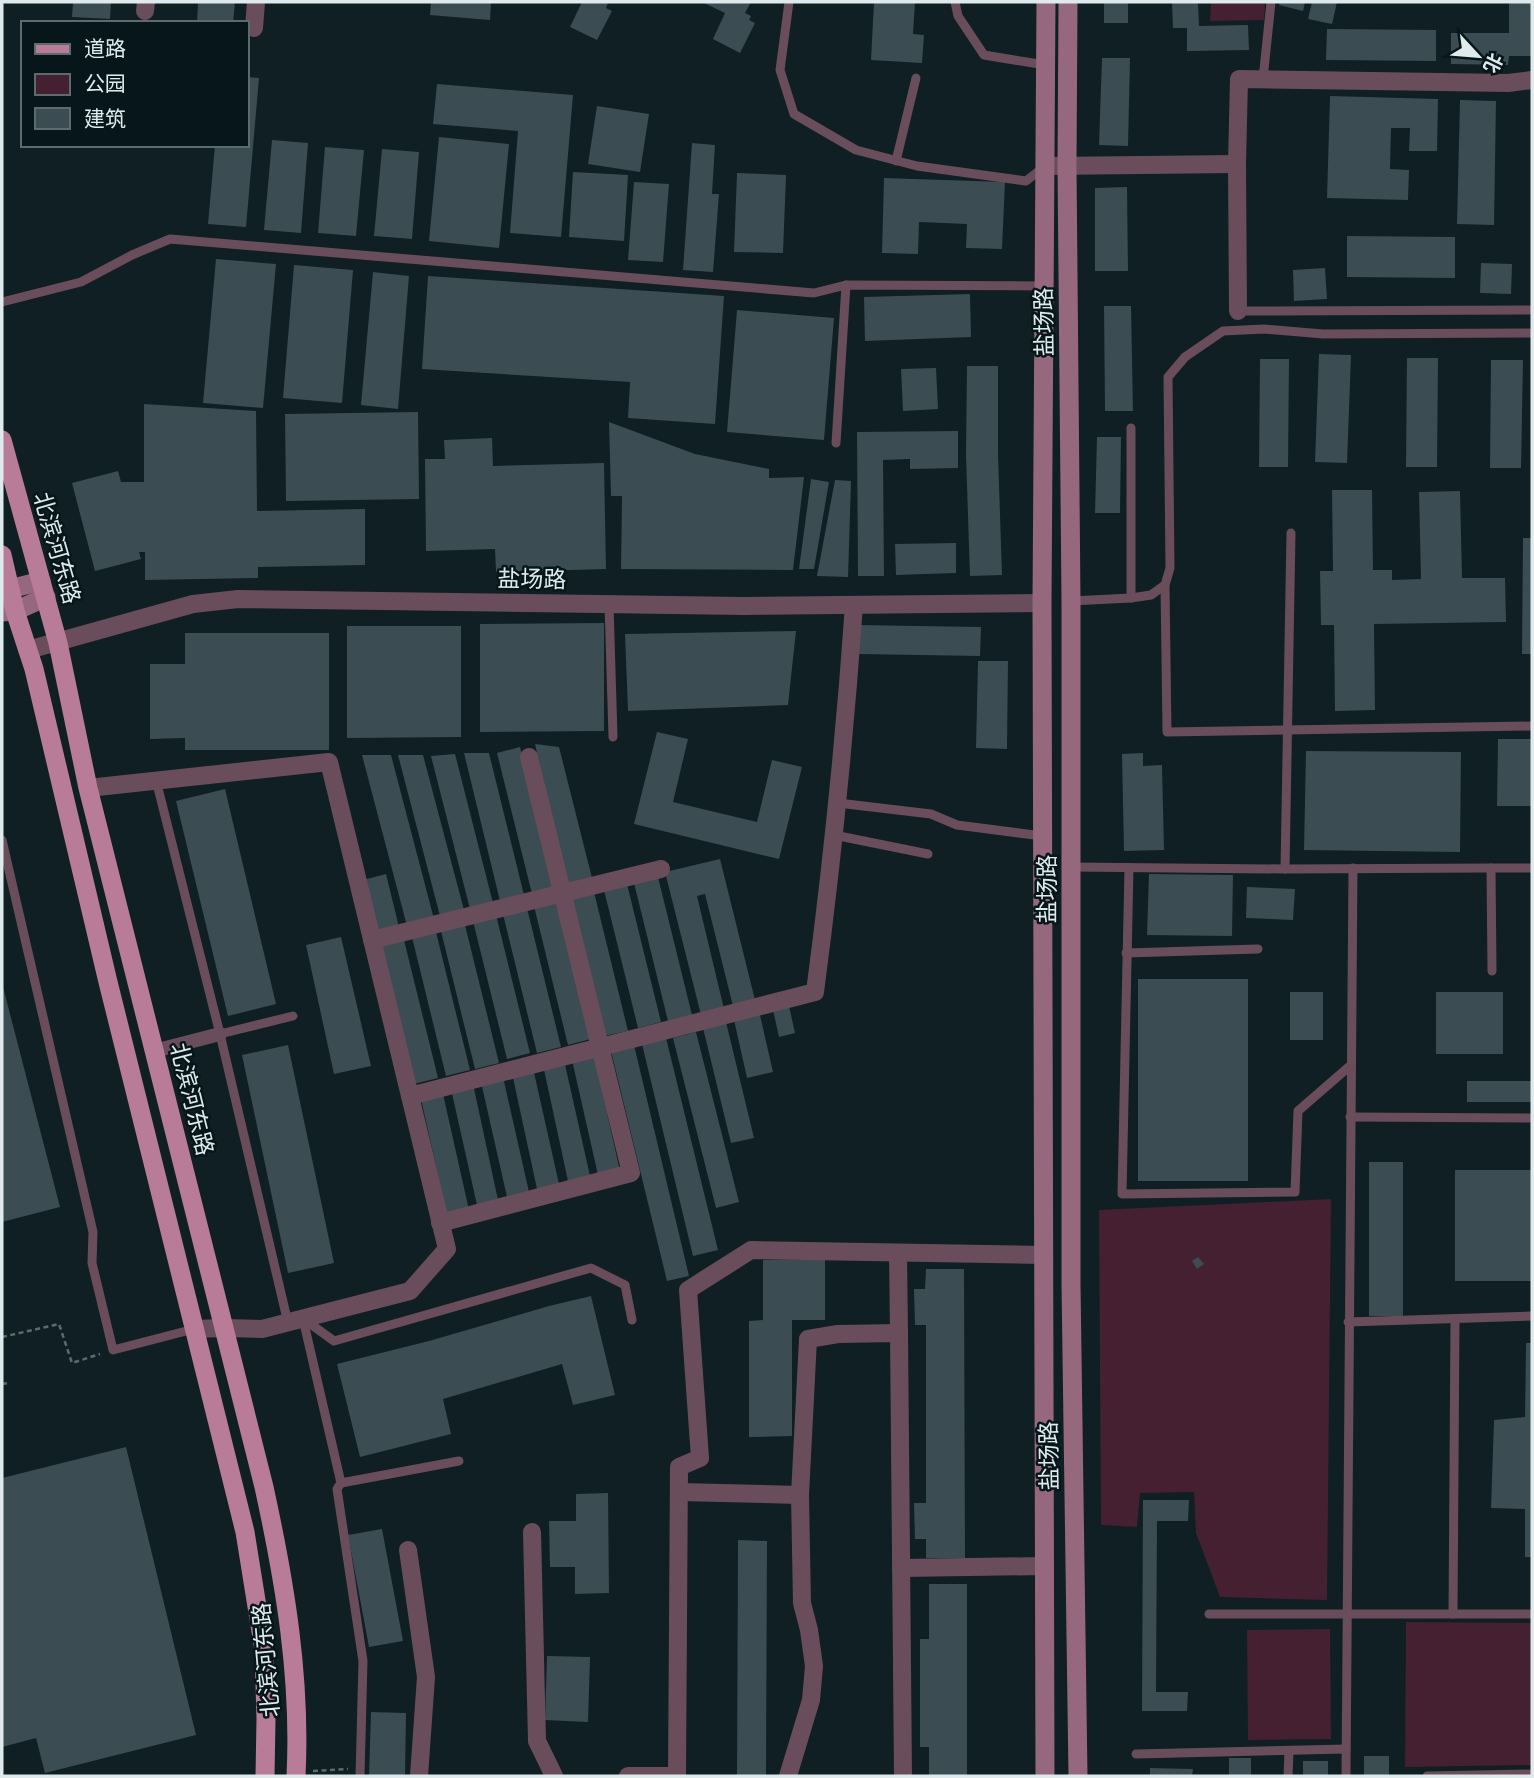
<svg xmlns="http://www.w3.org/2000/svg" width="1534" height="1778" font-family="'Zilla Slab','Noto Sans SC',serif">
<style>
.green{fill:#442031}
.building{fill:#3b4c52}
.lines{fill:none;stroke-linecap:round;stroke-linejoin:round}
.path{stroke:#5d6b6f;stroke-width:2.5;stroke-dasharray:5 3.5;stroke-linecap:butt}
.service{stroke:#6a4d5a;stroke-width:9}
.pedestrian{stroke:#6a4d5a;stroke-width:14}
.minor{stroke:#6a4d5a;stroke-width:18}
.secondary{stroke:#96687d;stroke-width:19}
.primary{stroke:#b87c98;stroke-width:19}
.labels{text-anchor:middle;stroke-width:5;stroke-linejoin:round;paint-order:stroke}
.street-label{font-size:23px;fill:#dfeaed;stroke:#06161b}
</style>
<rect width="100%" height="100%" fill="#0f1f24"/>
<!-- green -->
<g class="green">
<path d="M1211,2H1265L1264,20L1210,21Z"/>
<path d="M1331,1199L1327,1600L1220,1597L1196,1533L1194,1492L1140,1493L1137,1527L1101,1525L1099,1210Z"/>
<path d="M1406,1622L1532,1623V1765L1405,1767Z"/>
<path d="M1330,1629L1331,1739L1248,1740L1247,1630Z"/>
</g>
<!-- building -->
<g class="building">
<path d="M73,2H111L110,19L72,17Z"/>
<path d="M198,2H235L233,23H197Z"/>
<path d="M431,2H491L490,20L430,15Z"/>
<path d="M582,2H605L608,3L606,8L612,11L597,40L570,27Z"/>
<path d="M702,2H751L745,13L751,16L749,20L755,23L740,53L713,39L725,13Z"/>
<path d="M874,2H915L913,34L924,35L922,63L871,60Z"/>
<rect x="1104" y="2" width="24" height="21"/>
<path d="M1172,2H1198L1199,26L1248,25L1249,50L1187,51V28H1173Z"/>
<path d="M1280,2H1305L1303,11L1279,5Z"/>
<path d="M1312,2H1337L1332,24L1308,19Z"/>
<path d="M1509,2H1532V56H1509L1508,65L1451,64V33H1509Z"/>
<path d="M1327,29L1436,30V61L1326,60Z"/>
<path d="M1102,58H1130L1128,146L1099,145Z"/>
<path d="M247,77L259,78L246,227L208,224L215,145H247Z"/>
<path d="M437,84L573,95L561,237L510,233L518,131L433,124Z"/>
<path d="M1330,96L1438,99L1437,151H1409L1410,128H1391L1390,169L1409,170L1408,200L1327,198Z"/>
<path d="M1460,100L1496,101L1494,225L1457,224Z"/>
<path d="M597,106L649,114L640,172L588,164Z"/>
<path d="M439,137L509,144L499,248L429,241Z"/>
<path d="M272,140L308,143L301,233L264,230Z"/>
<path d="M692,143L715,145L712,194H719L713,272L683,270Z"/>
<path d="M325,147L364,150L356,236L318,233Z"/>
<path d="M382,149L419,152L412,239L374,236Z"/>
<path d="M573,172L628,175L624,241L569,237Z"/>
<path d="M737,173L786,175L783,253L734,252Z"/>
<path d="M884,178L1005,182L1002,249L966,248L967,224L919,222L918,254L882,253Z"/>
<path d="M634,182L669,184L663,262L628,260Z"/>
<path d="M1127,187L1128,271H1095V188Z"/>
<path d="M1347,236L1455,237V278L1347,277Z"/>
<path d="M216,259L276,264L263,408L203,403Z"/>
<path d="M1481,263L1512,264L1511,294L1480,293Z"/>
<path d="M294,265L353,270L342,403L283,398Z"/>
<path d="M1325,268L1327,299L1294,301L1293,270Z"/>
<path d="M373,272L409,276L398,409L361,405Z"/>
<path d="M428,276L724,296L715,424L628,418L630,382L422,369Z"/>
<path d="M970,294L971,337L865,341L864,297Z"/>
<path d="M1104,306H1131L1133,411H1105Z"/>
<path d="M737,310L834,318L824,440L727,432Z"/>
<path d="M1319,354L1351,355L1347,463L1315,462Z"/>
<path d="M1407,358H1438L1437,467H1406Z"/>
<path d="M1260,359H1289L1288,467H1259Z"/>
<path d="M1491,360H1523L1521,468H1490Z"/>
<path d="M967,366H998V454L1002,575L970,576L966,455Z"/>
<path d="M936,368L938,409L903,411L901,369Z"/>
<path d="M144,404L256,411L257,511L365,509V565L258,567V578L145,580V552H139L141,559L95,571L72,483L118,471L121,482H144Z"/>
<path d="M418,412L419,499L286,501L285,414Z"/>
<path d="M609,422L695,454L769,469V478L804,477L793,570L621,569L622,496H611Z"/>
<path d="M958,431V468L910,469V459L883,460L884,576H858L857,432Z"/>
<path d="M1097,437H1121L1120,513H1095Z"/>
<path d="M492,438L493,466L604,463L606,569L496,572L495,549L426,551L425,459H445L444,440Z"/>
<path d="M811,479L829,482L814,569H799Z"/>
<path d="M835,480L851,481L848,577L817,576Z"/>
<path d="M1332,490H1372L1373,570H1392V580L1421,579L1419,492L1460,491L1462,578H1505L1506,622L1374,624L1375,710L1335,711L1334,625H1321L1320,571H1333Z"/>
<path d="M1523,538H1532V654H1522Z"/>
<path d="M956,543V573L896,575L895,544Z"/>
<path d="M604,623V731L480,732V624Z"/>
<path d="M858,625L981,627L980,656L857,654Z"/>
<path d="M347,626H461V737L347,738Z"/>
<path d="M796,631L788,705L628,711L625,634Z"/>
<path d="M185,633H329V750H185V738L150,739V664H185Z"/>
<path d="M978,661H1008L1007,749L976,748Z"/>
<path d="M657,732L688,739L673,802L757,822L772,760L802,767L779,859L634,824Z"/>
<path d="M1498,739H1532V806H1497Z"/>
<path d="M535,744L559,747L592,878L568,884Z"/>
<path d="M520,747L555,888L532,894L497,753Z"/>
<path d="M1306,751L1461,752L1460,852L1304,850Z"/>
<path d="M464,753H489L524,895L500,901Z"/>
<path d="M1143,753V766L1162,765L1164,850L1124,851L1122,754Z"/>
<path d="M455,754L493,903L470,909L431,756Z"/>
<path d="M362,755H391L434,919L407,926Z"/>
<path d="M398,755H423L464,910L440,916Z"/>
<path d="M225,789L276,1004L228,1016L176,801Z"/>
<path d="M720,859L755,1000L733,1006L705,894L697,896L724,1009L701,1015L665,872Z"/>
<path d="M657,873L692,1015L668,1021L633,879Z"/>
<path d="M386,874L399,927L376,933L363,880Z"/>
<path d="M1149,874L1233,875L1232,936L1147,935Z"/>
<path d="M626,880L661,1022L638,1028L603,886Z"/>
<path d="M1247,887L1295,889L1293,920L1246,918Z"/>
<path d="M593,888L628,1031L604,1036L569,894Z"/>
<path d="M556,896L591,1039L568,1045L533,902Z"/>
<path d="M526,904L561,1047L537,1053L502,910Z"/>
<path d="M495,911L530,1053L507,1059L472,917Z"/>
<path d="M464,921L499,1063L475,1069L440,927Z"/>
<path d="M435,928L470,1070L446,1076L411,933Z"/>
<path d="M403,936L438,1078L414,1084L379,942Z"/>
<path d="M341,937L371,1066L334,1074L306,945Z"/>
<rect x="1138" y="979" width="110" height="202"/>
<path d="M2,983L60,1207L2,1222Z"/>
<rect x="1290" y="992" width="33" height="48"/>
<rect x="1436" y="992" width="67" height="62"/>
<path d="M789,1006L795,1033L779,1037L773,1010Z"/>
<path d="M760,1015L773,1072L747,1078L734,1020Z"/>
<path d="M726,1022L754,1138L731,1143L703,1028Z"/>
<path d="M696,1032L739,1202L716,1208L673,1038Z"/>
<path d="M666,1038L718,1250L693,1256L642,1044Z"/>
<path d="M288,1045L334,1263L288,1273L242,1055Z"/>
<path d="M634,1045L689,1276L667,1281L611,1051Z"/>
<path d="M594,1055L620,1171L598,1175L572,1060Z"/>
<path d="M564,1060L590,1176L568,1181L543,1065Z"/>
<path d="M533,1068L559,1184L537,1189L512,1073Z"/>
<path d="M503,1077L529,1192L507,1197L481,1082Z"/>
<rect x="1467" y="1081" width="65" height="21"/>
<path d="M473,1084L498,1200L477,1205L451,1089Z"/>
<path d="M443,1094L469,1210L447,1215L421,1099Z"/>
<rect x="1369" y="1162" width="34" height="154"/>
<rect x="1455" y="1170" width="77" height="111"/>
<path d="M1198,1257L1204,1264L1197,1269L1192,1261Z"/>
<path d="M825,1259V1320H792V1436L749,1437V1321L763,1320V1260Z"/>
<path d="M926,1269H964L965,1558H926V1539H915L914,1503H926V1325H915L914,1289H925Z"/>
<path d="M591,1296L615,1395L573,1405L562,1364L443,1399L451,1434L360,1457L337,1364L429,1341L549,1306Z"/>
<path d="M1526,1343H1532V1557H1525V1509L1491,1508L1494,1420L1525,1417Z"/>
<path d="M126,1447L196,1735L45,1773L36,1738L2,1747V1478Z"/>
<path d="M608,1493L609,1593L575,1594V1567H550L549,1521H576V1494Z"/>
<path d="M1143,1500H1189L1188,1521H1157L1156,1692H1188L1187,1711H1142Z"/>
<path d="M382,1529L403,1641L369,1647L348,1535Z"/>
<path d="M738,1540L767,1541L766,1776H737Z"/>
<path d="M929,1584H967V1776H929V1747H920V1639H929Z"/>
<path d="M547,1656L590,1657L588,1722L545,1720Z"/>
<path d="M371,1712L406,1713L405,1776H369Z"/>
<rect x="1364" y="1756" width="25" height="20"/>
<rect x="1229" y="1758" width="22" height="18"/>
<rect x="1303" y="1761" width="25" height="15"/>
<path d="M1150,1768L1193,1769L1192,1776H1150Z"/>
</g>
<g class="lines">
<!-- path -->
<g class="path">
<path d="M2,1337L59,1324L72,1363L100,1354"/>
<path d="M2,1384L8,1383"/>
<path d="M313,1771L348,1769"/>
</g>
<!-- service -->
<g class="service">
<path d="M789,2L780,70L794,114L856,150L917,166L1026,181L1044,167"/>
<path d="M955,2L958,16L984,55L1045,65"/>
<path d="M1263,79L1271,2"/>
<path d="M896,161L916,78"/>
<path d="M2,302L81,282L132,255L170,239L814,293L846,285L1045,286"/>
<path d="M1238,311L1532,310"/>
<path d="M836,443L846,285"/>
<path d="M1165,585L1167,732L1532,726"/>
<path d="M1131,598L1151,595L1165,585L1170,568L1168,377L1185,357L1223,331L1264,329L1323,334L1532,333"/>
<path d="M1071,601L1131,598V428"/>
<path d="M609,604L613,737"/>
<path d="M156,780L220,1034L288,1323"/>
<path d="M838,803L931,814L957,825L1042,836"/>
<path d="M834,835L928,854"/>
<path d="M2,840L93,1232L92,1263L113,1350L194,1329"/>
<path d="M1071,867L1285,869L1491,868"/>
<path d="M1129,868L1122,1194L1295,1192L1298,1111L1351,1065"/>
<path d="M1285,869L1291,533"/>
<path d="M1126,953L1258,949"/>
<path d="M1492,971L1491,868H1532"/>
<path d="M220,1034L293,1016"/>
<path d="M1350,1117L1532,1118"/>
<path d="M303,1319L341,1483L459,1461"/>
<path d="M305,1320L334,1341L591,1268L625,1285L632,1320"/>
<path d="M1348,1322L1532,1316"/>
<path d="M341,1483L337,1489L363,1661L360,1776"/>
<path d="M1209,1614H1532"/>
<path d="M1453,1614L1455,1319"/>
<path d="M1136,1754L1346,1749"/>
<path d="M1288,1776L1289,1751"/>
<path d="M1346,1776L1353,868"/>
<path d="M1427,1776L1532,1774"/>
</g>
<!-- pedestrian -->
<path class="pedestrian" d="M154,1051L220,1034"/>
<!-- minor -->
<g class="minor">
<path d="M145,11L146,2"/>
<path d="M254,28L256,2"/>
<path d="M1046,166L1237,164"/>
<path d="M1238,311L1237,164L1239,79L1508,83L1532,80"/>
<path d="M28,650L193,604L238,599L744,606L1042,603"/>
<path d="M88,788L329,762L410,1096L815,992C832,863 845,735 854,605"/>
<path d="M372,940L661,869"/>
<path d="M440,1223L631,1173L529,757"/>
<path d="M898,1253L899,1333"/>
<path d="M194,1329L224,1328L262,1329L410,1291L447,1249L410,1096"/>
<path d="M679,1492L800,1495"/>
<path d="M532,1532L537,1741L554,1776"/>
<path d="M408,1550L426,1677L419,1776"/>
<path d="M901,1568L1044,1566"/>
<path d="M628,1776H677"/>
<path d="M677,1776L679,1467L700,1458L688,1290L751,1250L1043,1255"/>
<path d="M788,1776L811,1700L814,1666L809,1630L802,1603L800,1495L808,1339L838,1334L899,1333L903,1776"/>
</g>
<!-- secondary -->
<g class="secondary">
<path d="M1068,2L1067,166L1071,601V1284L1078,1776"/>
<path d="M2,589H10L41,581"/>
<path d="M2,612L15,611L46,597"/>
<path d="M1045,1776L1042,603L1046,2"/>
</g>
<!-- primary -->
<g class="primary">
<path d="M2,440L58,643L88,788L264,1487C285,1583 301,1678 296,1776"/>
<path d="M2,555L15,611L34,669L108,982L245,1532L264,1650L266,1719L265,1776"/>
</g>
</g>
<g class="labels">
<!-- street labels -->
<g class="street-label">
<text transform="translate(1044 322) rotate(-91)" y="8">盐场路</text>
<text transform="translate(57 548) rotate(74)" y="8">北滨河东路</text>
<text transform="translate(532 579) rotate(1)" y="8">盐场路</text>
<text transform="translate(1047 889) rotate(-90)" y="8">盐场路</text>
<text transform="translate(192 1099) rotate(76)" y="8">北滨河东路</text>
<text transform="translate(1049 1456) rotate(-91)" y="8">盐场路</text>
<text transform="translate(266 1660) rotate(-95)" y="8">北滨河东路</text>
</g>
</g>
<!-- border -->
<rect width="1534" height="1778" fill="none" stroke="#dfeaed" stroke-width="7"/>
<!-- legend -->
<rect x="21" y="21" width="228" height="126" fill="#06161b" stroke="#5d6b6f" stroke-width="2"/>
<rect x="35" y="44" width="35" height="10" fill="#b87c98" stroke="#5d6b6f" stroke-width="2"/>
<text x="84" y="56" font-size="21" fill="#dfeaed">道路</text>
<rect x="35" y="74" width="35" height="21" fill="#442031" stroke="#5d6b6f" stroke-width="2"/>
<text x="84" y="91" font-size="21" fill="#dfeaed">公园</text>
<rect x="35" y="108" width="35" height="21" fill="#3b4c52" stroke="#5d6b6f" stroke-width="2"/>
<text x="84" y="126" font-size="21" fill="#dfeaed">建筑</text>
<!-- north arrow -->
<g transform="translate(1478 56) rotate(116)" stroke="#06161b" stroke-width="5" paint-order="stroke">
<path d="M0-5L12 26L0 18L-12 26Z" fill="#dfeaed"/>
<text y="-10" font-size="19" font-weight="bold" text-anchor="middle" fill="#dfeaed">北</text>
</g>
</svg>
